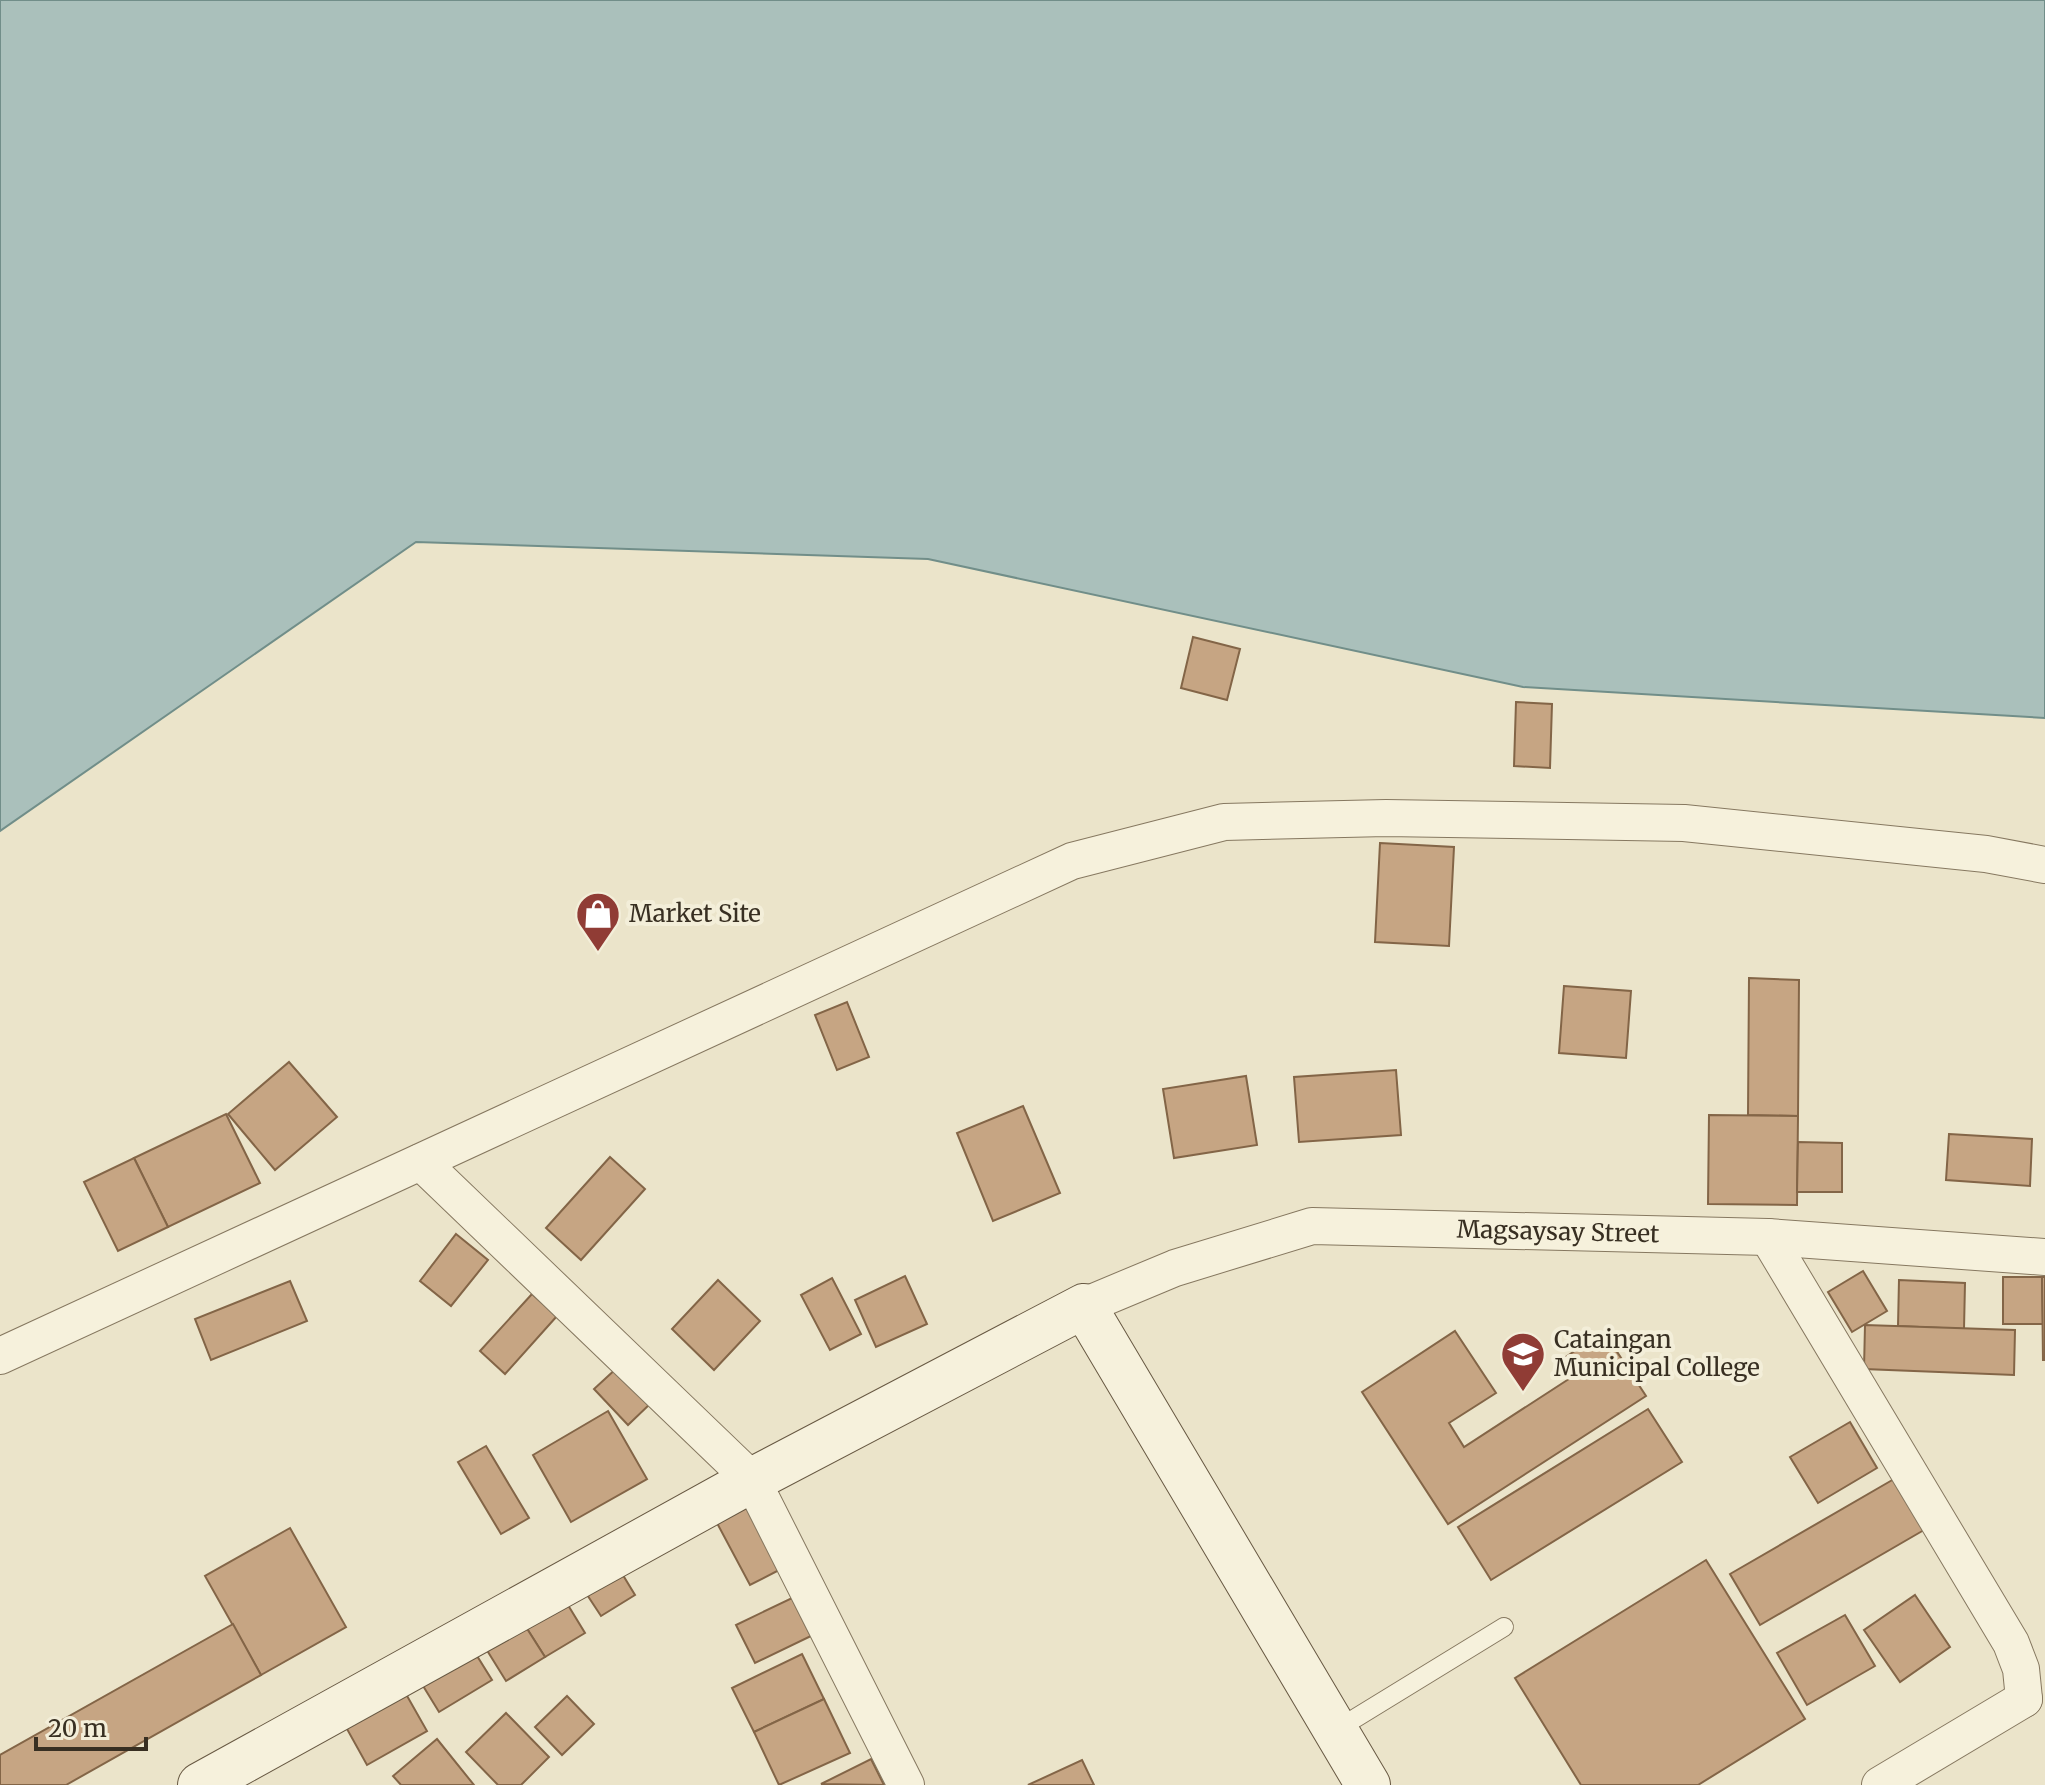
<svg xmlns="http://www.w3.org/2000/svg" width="2045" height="1785" font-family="Merriweather,serif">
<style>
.water{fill:#aac0bb;stroke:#718e89;stroke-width:2}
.building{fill:#c6a583;stroke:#836547;stroke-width:2}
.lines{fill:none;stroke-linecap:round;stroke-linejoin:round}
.lane-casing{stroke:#867860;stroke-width:20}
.street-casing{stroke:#867860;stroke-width:38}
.secondary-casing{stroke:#685943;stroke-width:46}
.lane{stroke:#f6f1dc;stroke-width:18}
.street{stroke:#f6f1dc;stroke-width:36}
.secondary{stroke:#f6f1dc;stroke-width:44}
.labels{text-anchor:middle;stroke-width:8;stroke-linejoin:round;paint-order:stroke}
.poi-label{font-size:24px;fill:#382f22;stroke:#f3eed9;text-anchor:start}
.street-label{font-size:24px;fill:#382f22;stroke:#f3eed9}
</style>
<rect width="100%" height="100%" fill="#ebe4ca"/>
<!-- water -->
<path class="water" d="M0,0H2045V718L1523,687L928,559L416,542L0,831Z"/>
<!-- building -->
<g class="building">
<path d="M1193,637L1240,649L1227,700L1181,688Z"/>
<path d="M1516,702L1552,704L1550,768L1514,766Z"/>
<path d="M1380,843L1454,847L1449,946L1375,942Z"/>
<path d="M1749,978L1799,980L1798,1116L1748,1115Z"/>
<path d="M1564,986L1631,991L1626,1058L1559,1053Z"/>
<path d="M847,1002L869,1057L837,1070L815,1015Z"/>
<path d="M289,1062L337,1117L275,1170L228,1114Z"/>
<path d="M1396,1070L1401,1135L1299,1142L1294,1077Z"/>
<path d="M1246,1076L1257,1145L1174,1158L1163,1089Z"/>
<path d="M1023,1106L1060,1193L993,1221L957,1133Z"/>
<path d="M226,1114L260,1183L168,1227L134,1158Z"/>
<path d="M1709,1115L1798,1116L1797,1205L1708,1204Z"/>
<path d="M1949,1134L2032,1139L2030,1186L1946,1180Z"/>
<path d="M1798,1142L1842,1143V1192H1797Z"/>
<path d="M610,1157L645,1189L581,1260L546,1228Z"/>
<path d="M134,1158L168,1227L118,1251L84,1182Z"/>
<path d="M456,1234L488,1260L451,1306L420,1281Z"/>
<path d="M1863,1271L1887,1311L1852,1332L1828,1292Z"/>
<path d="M905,1276L927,1324L876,1347L855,1300Z"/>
<path d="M2003,1277H2042L2043,1324H2003Z"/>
<path d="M2042,1277H2045V1360H2043Z"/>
<path d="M832,1278L861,1334L830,1350L801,1295Z"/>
<path d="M718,1280L760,1321L714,1370L672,1329Z"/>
<path d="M1899,1280L1965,1283L1964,1329L1898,1326Z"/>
<path d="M290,1281L307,1321L211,1360L195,1319Z"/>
<path d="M532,1294L557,1316L505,1374L480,1351Z"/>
<path d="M1865,1325L2015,1330L2014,1375L1864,1369Z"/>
<path d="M1455,1331L1496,1393L1449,1423L1464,1447L1575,1375L1564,1358L1604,1332L1646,1396L1448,1524L1362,1392Z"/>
<path d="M618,1367L651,1403L628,1425L594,1389Z"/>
<path d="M1648,1409L1682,1462L1491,1580L1458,1527Z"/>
<path d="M608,1411L647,1479L571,1522L533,1455Z"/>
<path d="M1850,1422L1877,1468L1818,1503L1790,1457Z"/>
<path d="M486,1446L529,1518L501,1534L458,1462Z"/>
<path d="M1894,1479L1924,1530L1760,1625L1730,1574Z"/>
<path d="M750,1506L783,1568L750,1585L717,1523Z"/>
<path d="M290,1528L346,1627L261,1675L205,1576Z"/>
<path d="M1706,1560L1805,1719L1698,1785H1581L1515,1678Z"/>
<path d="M615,1562L635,1595L601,1616L580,1584Z"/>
<path d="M560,1592L585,1633L545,1657L519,1616Z"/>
<path d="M1915,1595L1950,1647L1900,1682L1864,1630Z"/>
<path d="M792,1598L811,1636L755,1663L736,1625Z"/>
<path d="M1845,1615L1875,1666L1807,1705L1777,1653Z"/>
<path d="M519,1616L545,1657L506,1681L480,1639Z"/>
<path d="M233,1624L261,1675L66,1785H0V1755Z"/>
<path d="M469,1643L492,1680L439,1712L417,1676Z"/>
<path d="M802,1654L824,1699L754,1732L732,1688Z"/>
<path d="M402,1687L427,1731L367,1765L342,1720Z"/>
<path d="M567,1696L594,1724L562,1755L535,1727Z"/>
<path d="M824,1699L850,1753L779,1785L754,1732Z"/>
<path d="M506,1713L549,1757L521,1785H498L466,1752Z"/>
<path d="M437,1739L474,1785H401L393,1776Z"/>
<path d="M871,1759L884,1785L821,1784Z"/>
<path d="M1082,1760L1094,1785H1028Z"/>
</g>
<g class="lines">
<!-- lane casing -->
<g class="lane-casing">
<path id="lane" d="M1336,1730L1504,1627"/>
</g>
<!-- street casing -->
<g class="street-casing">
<g id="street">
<path d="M421,1162L752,1480L906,1785"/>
<path d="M1768,1237L2011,1643L2021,1669L2024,1699"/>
<path id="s1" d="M1084,1306L1175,1268L1312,1226L1768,1237L2045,1257"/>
<path d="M0,1356L1072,861L1224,822L1386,818L1684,823L1986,854L2045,865"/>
<path d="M1880,1785L2024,1699"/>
</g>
</g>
<!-- secondary casing -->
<g class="secondary-casing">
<path id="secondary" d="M200,1785L752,1480L1084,1306L1368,1785"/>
</g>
<!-- lane -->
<use href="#lane" class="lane"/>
<!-- street -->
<use href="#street" class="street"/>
<!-- secondary -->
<use href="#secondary" class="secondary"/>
</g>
<!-- icons -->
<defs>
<g id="shop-pin" transform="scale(2.3)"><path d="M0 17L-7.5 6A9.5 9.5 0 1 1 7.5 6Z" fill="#903c35" stroke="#f3eed9"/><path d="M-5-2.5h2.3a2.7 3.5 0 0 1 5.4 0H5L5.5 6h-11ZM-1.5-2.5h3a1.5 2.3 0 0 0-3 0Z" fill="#fff"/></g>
<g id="university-pin" transform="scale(2.3)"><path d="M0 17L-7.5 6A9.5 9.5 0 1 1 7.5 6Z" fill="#903c35" stroke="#f3eed9"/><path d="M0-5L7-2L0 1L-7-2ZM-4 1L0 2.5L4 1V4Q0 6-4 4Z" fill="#fff"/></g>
</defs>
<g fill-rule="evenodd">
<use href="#shop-pin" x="598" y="914"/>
<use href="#university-pin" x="1523" y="1354"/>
</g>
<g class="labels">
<!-- poi labels -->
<g class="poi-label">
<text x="629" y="922">Market Site</text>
<text x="1554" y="1348">Cataingan<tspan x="1554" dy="28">Municipal College</tspan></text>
</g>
<!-- street labels -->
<g class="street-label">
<text dy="8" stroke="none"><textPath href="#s1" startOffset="488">Magsaysay Street</textPath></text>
</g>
</g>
<!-- scale -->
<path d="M36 1737v12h110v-12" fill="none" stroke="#382f22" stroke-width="4"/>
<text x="48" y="1737" font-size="24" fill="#382f22" stroke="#f3eed9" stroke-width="6" paint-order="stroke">20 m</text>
</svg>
